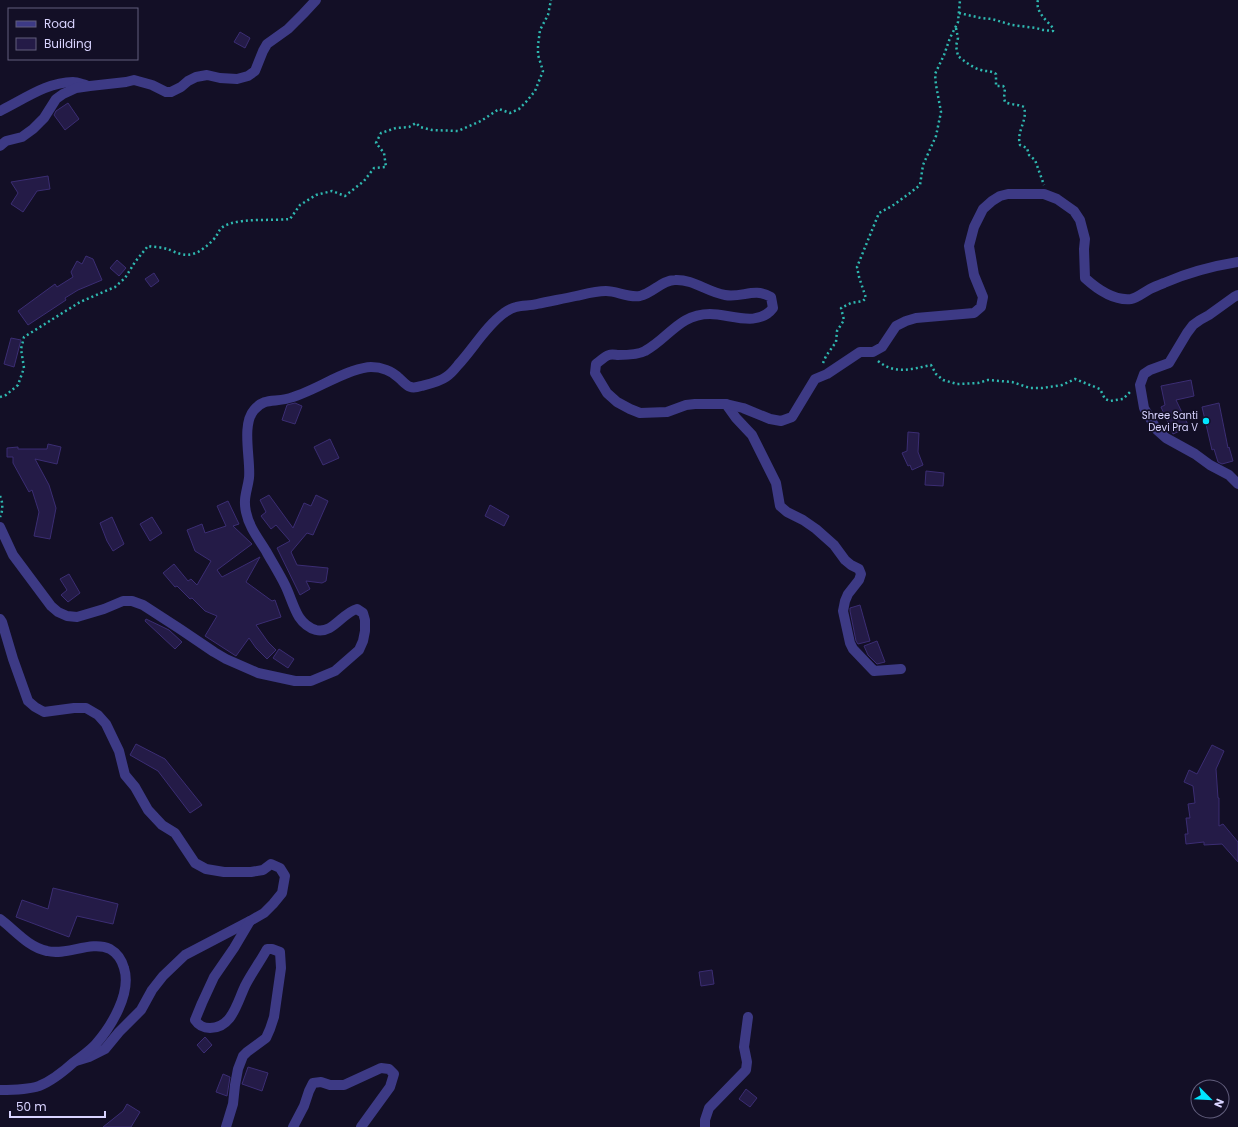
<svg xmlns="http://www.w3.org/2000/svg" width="1238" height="1127" font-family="Poppins,sans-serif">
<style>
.building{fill:#241b47;stroke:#3b2d73}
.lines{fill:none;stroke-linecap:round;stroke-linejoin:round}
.path{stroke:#2fb8b0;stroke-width:2.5;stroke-dasharray:2 3;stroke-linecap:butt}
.minor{stroke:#3d3a85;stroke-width:10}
.tertiary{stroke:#3d3a85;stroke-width:10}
.poi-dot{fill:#00e5ff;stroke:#130f26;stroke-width:1.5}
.labels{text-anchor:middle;stroke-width:3.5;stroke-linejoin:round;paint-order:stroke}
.poi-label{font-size:10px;fill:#d9d4ff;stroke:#130f26;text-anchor:end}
</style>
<rect width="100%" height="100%" fill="#130f26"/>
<!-- building -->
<g class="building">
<path d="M240,32L250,38L245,48L234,42Z"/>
<path d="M68,103L79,119L65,130L54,115L56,111Z"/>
<path d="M48,176L50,189L37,191L23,212L11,204L18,193L11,182Z"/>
<path d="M86,256L93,259L102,280L78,290L65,298L66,300L28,325L18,311L55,284L57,287L73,277L71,272L77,261L82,264Z"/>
<path d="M117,260L126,268L119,276L110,268Z"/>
<path d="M154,273L159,281L151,287L145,279Z"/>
<path d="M11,338L21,340L14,367L4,364Z"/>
<path d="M1191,380L1194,396L1176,400L1189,427L1173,434L1161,407L1165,405L1161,386Z"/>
<path d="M295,403L302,406L295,424L282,420L287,405Z"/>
<path d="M1219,403L1228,448L1229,447L1233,461L1222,464L1218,462L1214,449L1212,450L1202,407Z"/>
<path d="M908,432L919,433L918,452L923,465L912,470L910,465L908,466L902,453L907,451Z"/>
<path d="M330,439L339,458L323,465L314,447Z"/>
<path d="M48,444L61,447L57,464L35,459L49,485L56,508L50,539L34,536L39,512L32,490L29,492L13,463V457H7V448L18,447V449H47Z"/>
<path d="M926,471L944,473L943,486L925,485Z"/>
<path d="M269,495L293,528L304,503L311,506L316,495L328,501L313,535L307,533L291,552L297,565L328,568L326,581L322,583L306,581L310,589L300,595L277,548L290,541L276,525L271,529L261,516L266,512L260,500Z"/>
<path d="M228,501L239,524L233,526L252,544L217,570L222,577L260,557L246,582L272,601L275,600L281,617L256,625L268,642L276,650L267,659L256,648L249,638L236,656L205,636L217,616L205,611L192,598L190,599L177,586L175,587L163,573L174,564L188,581L191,579L197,585L211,561L195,551L187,530L202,524L205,533L226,526L217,506Z"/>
<path d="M490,505L509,516L504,526L485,516Z"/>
<path d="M112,517L124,544L113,551L107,541L100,523Z"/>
<path d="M152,517L162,533L150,541L140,524Z"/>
<path d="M69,574L80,593L68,602L61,595L67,590L60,579Z"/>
<path d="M860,605L870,641L858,644L856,641L850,611V608Z"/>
<path d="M146,619L169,630L182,642L175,649L145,621Z"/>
<path d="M877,641L885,662L877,664L868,655L864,646Z"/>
<path d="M279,649L294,659L288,668L273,658Z"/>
<path d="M136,744L165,759L202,805L190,813L158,771L130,755Z"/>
<path d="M1212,745L1224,751L1216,769L1218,798H1219V826L1223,824L1238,842V862L1222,844L1204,845V842L1186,844L1185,834H1188L1186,818H1190L1188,804L1195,803L1193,786L1184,782L1189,770L1197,774Z"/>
<path d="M53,888L118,904L113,924L77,916L69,937L16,917L22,900L48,909Z"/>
<path d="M712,970L714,984L701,986L699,972Z"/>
<path d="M205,1037L212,1045L204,1053L197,1045Z"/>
<path d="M248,1067L268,1073L262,1091L242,1084Z"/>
<path d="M223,1074L230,1077L227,1096L216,1092Z"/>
<path d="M746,1089L757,1098L750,1107L739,1099Z"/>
<path d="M127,1104L140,1112L131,1127H103L123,1111Z"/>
</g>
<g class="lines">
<!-- path -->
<g class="path">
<path d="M959,13L981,18L992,19L1012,25L1036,28L1043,30L1053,31V28C1046,20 1035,11 1038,0"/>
<path d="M956,28L958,38L956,46L958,56C964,61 973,68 981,70C987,72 990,70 996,74V86H1003L1005,88L1004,98L1005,102C1011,105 1018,104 1024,107C1028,121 1016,131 1020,145L1027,148L1029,155L1035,160L1044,185"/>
<path d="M878,361C895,375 912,369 931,365L936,374L943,380L957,384L978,383L988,380L1012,382L1030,388H1042L1062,385L1075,379L1100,389L1105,399L1110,401L1123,399L1130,392"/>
<path d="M823,363L826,356L836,342L837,331L844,320L841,308L851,303L863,301L866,298L859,277L857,267L879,213L892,206L910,193L920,185L923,165L936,136L941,112L936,85L935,74L944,55L950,38L958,22L960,0"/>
<path d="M0,397L6,395L18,385L24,368L21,349L24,337L80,302L115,287L125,278L135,262L148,246C154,247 161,247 167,249C171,250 176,253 181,254C194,257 203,250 213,240C220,233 217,228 229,224C246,218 272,221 290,219L300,205L316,195L332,191L345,196L364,181L374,168L386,167L384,153L376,143L381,133L396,128L409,127L416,123L420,127L432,130L458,131L481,121L499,109L510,113L519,109L526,102L535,91L543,71L538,55V45L540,30L548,15L551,0"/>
<path d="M0,496C3,502 3,511 0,517"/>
</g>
<!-- minor -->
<g class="minor">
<path d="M0,111C23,100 47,82 73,82C77,82 82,84 86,85"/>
<path d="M0,146L6,141L22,137L33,129L44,118L56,99L63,94L76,88L90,86L126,82L134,80L152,85L166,92H171L181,87L188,81L196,77L207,75L220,78L237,79L248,76L255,71L263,51L267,44L288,29L303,14L316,0"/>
<path d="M1238,295L1234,297L1209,315L1200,320L1193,325L1187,333L1169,363L1150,370L1144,374L1140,385L1144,408L1157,430L1166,438L1195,454L1210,465L1229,475L1238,484"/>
<path d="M726,404L736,418L752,435L776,483L780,506L787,512L803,520L816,529L834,545L845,560L851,565L859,569L861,574L859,580L848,594L845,601L843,611L850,643L853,649L874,671L901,669"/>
<path d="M0,527L13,555L51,606L58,612L67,616L77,617L104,609L123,601H132L143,605L180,629L214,652L226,659L258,673L295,681H311L335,671L359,650L363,641L365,631V620L363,613L357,609C342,613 333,634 316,630C309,628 303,623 299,617C293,607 290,595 285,585C279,573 272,562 266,551C258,538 249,527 246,512C243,498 247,492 249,478C251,460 241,425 254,410C264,398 273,402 286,399C308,394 328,380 350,372C356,370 364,367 371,367C381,367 392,371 399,378C407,385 409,390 421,386C429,384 439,382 446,377C451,374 454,370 458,365C473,349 486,326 504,313C507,311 512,308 516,307C523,305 530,306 537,304C550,301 563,299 576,296C585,294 595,291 606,291C617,291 628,298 640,296C653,293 662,280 675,280C693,279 707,292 725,295C743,298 754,287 771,297L773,308C758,328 730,314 710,314C679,314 669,338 645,351C638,355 626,355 618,355C616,355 612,354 609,355C605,356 600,361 596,364L595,373L607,393L617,402L630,409L640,413L667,412L686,405L695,404H726L743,408L770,419L781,421L792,417L815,379L827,374L860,352H873L882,347L896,326L906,321L916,318L974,313L981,307L983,297L974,275L969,246L974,227L983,209L992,201L1000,196L1008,194H1044L1057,199L1074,211L1080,220L1085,239L1084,249L1085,278C1097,289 1113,301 1131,299C1137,298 1144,292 1150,289C1154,287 1159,285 1164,283C1187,273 1213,266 1238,262"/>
<path d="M0,619L2,622L13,659L28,701L35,707L44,712L74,708H86L98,715L106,724L119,751L125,775L135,787L148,810L162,825L175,833L195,863L206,869L224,872H251L263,870L271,864L280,868L285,876L282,893L273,904L264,913L250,921L185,955L163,976L152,990L141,1010L119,1032L105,1049L89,1057L76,1061"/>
<path d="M226,1127L233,1104L235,1085L238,1069L243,1056L247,1052L266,1038L270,1029L274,1017L281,968L280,952L272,949H267C260,962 251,974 245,986C237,1003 232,1028 210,1028C203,1028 199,1026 195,1020L202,1003L214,977L234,948L250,921"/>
<path d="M293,1127L304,1106L309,1091L313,1083L321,1082L330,1085H344L381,1068L389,1069L394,1074L390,1087L361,1127"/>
<path d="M705,1127V1120L709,1108L746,1070L747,1062L744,1047L748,1017"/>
</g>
<!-- tertiary -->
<path class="tertiary" d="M0,919C15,930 28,947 47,951C67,956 91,940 110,949C117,953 122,961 124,968C132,993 111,1027 95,1045C89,1051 81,1057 74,1062C64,1071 52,1081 39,1086C27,1090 12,1090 0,1090"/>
</g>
<!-- markers -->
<circle class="poi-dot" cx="1206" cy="421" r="4"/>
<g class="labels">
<!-- poi labels -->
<g class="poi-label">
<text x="1198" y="419">Shree Santi<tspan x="1198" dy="12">Devi Pra V</tspan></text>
</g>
</g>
<!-- legend -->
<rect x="8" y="8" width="130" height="52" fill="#130f26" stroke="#625e7d"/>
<rect x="16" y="21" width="20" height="6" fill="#3d3a85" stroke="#625e7d"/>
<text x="44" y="28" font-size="12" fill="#d9d4ff">Road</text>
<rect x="16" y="38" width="20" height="12" fill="#241b47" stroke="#625e7d"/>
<text x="44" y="48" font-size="12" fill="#d9d4ff">Building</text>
<!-- north arrow -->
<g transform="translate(1210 1099) rotate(114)"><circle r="19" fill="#130f26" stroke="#625e7d"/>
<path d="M0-3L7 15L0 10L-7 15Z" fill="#00e5ff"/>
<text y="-6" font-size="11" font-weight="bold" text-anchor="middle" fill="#d9d4ff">N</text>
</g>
<!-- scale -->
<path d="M10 1111v6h95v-6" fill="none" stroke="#d9d4ff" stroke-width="2"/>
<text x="16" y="1111" font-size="12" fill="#d9d4ff" stroke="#130f26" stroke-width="3" paint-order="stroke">50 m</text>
</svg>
